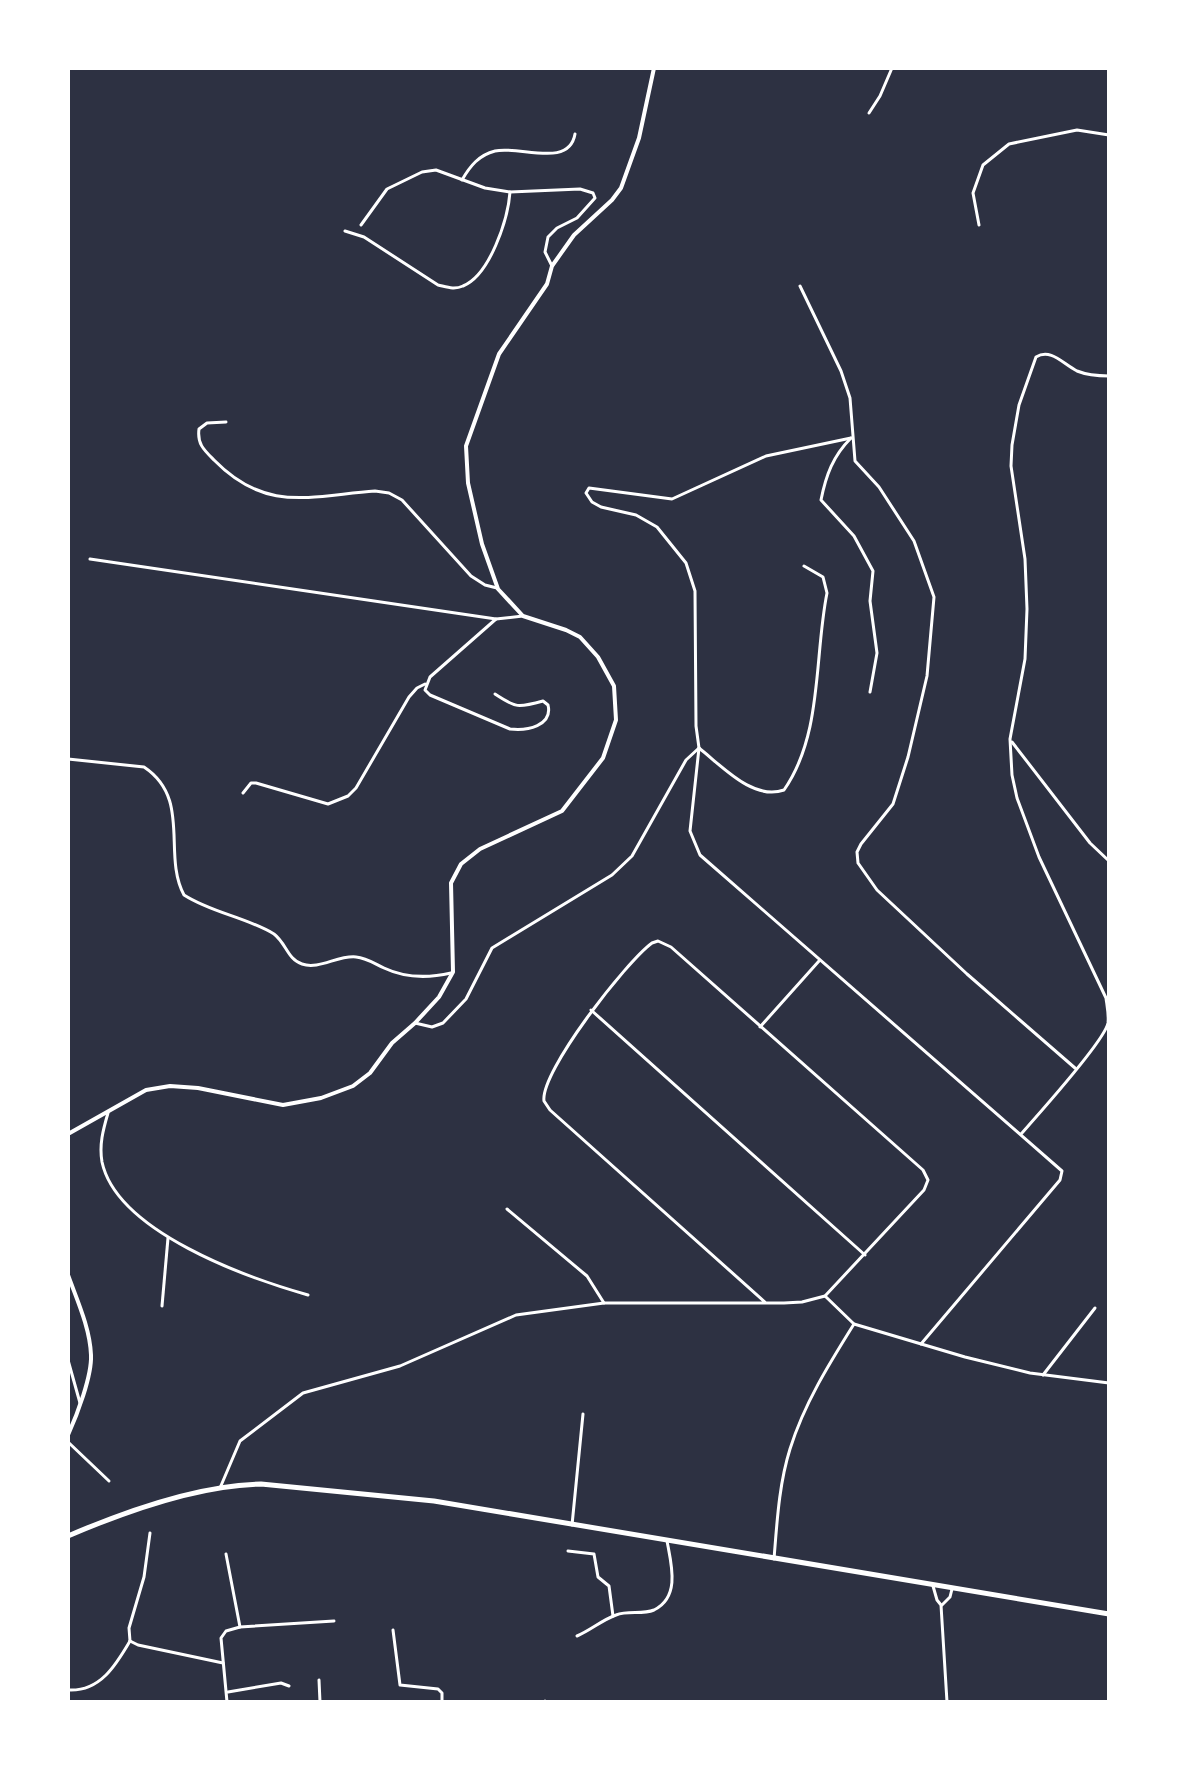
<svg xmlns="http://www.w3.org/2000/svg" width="1177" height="1770" font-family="'DejaVu Sans',sans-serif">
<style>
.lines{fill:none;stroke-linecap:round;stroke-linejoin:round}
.minor{stroke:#fff;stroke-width:3}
.tertiary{stroke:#fff;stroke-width:4}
.primary{stroke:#fff;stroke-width:5}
</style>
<rect width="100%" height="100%" fill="#2d3142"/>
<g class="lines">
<!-- minor -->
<g class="minor">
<path d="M869,113L880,96L892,68"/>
<path d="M462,180C470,166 479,155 495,151C519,145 569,169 575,134"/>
<path d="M361,225L387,189L422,172L436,170L485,188L510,192L580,189L593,193L595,198L577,218L557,228L548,237L545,252L552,266"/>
<path d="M979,225L973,193L983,165L1009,144L1077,130L1109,135"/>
<path d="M345,231L364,237L438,285C447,287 454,290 463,286C490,275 508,219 510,192"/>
<path d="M800,286L841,371L850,398L855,461L879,487L914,541L934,597L927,676L908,757L893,804L861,844L857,852L858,863L877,890L967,974L1075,1068"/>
<path d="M226,422L207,423L199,429C197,444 204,450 214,460C266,513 309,496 375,491L389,493L402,500L471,576L485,585L497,588"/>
<path d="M851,438L766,456L672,499L589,488L586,493L592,502L601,507L636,515L657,527L686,563L695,591L696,726L699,748L690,831L700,855L1062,1171L1060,1180L921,1344"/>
<path d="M851,438C833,456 826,475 821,500L854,536L873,571L870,601L877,653L870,692"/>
<path d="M90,559L496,619L523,616"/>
<path d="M495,694C516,708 518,708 543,701L548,705C553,726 527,731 510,729L430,695L425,690L430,677L496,619"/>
<path d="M1012,742L1090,843L1109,861"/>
<path d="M699,748C722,766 753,801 784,790C823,734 814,657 827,593L823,577L804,566"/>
<path d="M68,759L144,767C192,799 162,854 184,895C212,913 246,917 274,934C286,943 288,960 302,964C319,970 338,955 356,957C367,958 375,964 384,968C405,978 429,978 451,973"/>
<path d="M243,793L251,783H256L328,804L348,796L356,788L409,697L417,688L425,684"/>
<path d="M591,1010L865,1255"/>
<path d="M415,1023L432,1027L443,1023L466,999L492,948L612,875L632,856L686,760L699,748"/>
<path d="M760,1027L819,961"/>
<path d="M108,1113C103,1130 99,1145 102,1162C117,1232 248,1278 308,1295"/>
<path d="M1021,1134C1037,1116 1105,1040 1108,1023C1109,1015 1107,1006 1106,998L1039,857L1017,798L1012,775L1010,739L1025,659L1027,609L1025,559L1011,466L1012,445L1019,405L1036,357C1051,348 1063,364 1077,371C1087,375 1098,376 1109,376"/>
<path d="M507,1209L587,1276L604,1303"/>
<path d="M825,1296L854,1324L965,1357L1030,1373L1109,1383"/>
<path d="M162,1306L168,1238"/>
<path d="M68,1360L80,1403"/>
<path d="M1043,1375L1095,1308"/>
<path d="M68,1442L109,1481"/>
<path d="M220,1488L240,1441L303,1393L400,1366L516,1315L604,1303H784L802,1302L825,1296L924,1190L928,1180L923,1170L671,947L658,941L652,943C626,962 540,1072 544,1101L550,1110L766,1303"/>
<path d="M572,1525L583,1414"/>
<path d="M568,1551L594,1554L598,1577L609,1586L613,1616"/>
<path d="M226,1554L240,1627"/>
<path d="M774,1559C777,1522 779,1484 790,1449C804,1404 829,1364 854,1324"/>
<path d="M933,1586L937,1600L941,1605L947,1702"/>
<path d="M942,1605L950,1597L952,1589"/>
<path d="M393,1630L400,1685L438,1689L442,1693V1702"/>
<path d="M577,1636C591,1630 602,1620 616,1615C628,1610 642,1615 654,1610C681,1597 671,1563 667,1541"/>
<path d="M130,1641L129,1628L144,1577L150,1533"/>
<path d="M130,1641L138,1645L223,1663"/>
<path d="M319,1680L320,1702"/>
<path d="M68,1690C100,1692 116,1665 130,1641"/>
<path d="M228,1692L281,1683L289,1686"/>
<path d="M227,1702L221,1638L226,1631L240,1627L334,1621"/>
<path d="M545,1702V1701"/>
</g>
<!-- tertiary -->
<g class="tertiary">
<path d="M68,1134L146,1090L170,1086L198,1088L283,1105L321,1098L353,1086L370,1073L392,1043L415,1023L439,997L453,972L451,883L461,864L480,849L562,811L603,758L616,720L614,686L598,657L580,637L566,630L523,616L498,589L482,544L468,483L466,446L499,354L547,284L552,266L574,235L612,200L621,188L639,138L654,68"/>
<path d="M68,1275C77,1300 90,1328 91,1355C92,1376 77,1415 68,1435"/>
</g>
<!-- primary -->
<path class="primary" d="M68,1536C126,1511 198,1485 261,1484L434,1501L1109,1614"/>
</g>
<!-- border -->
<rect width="1177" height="1770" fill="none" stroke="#ffffff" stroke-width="140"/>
</svg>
